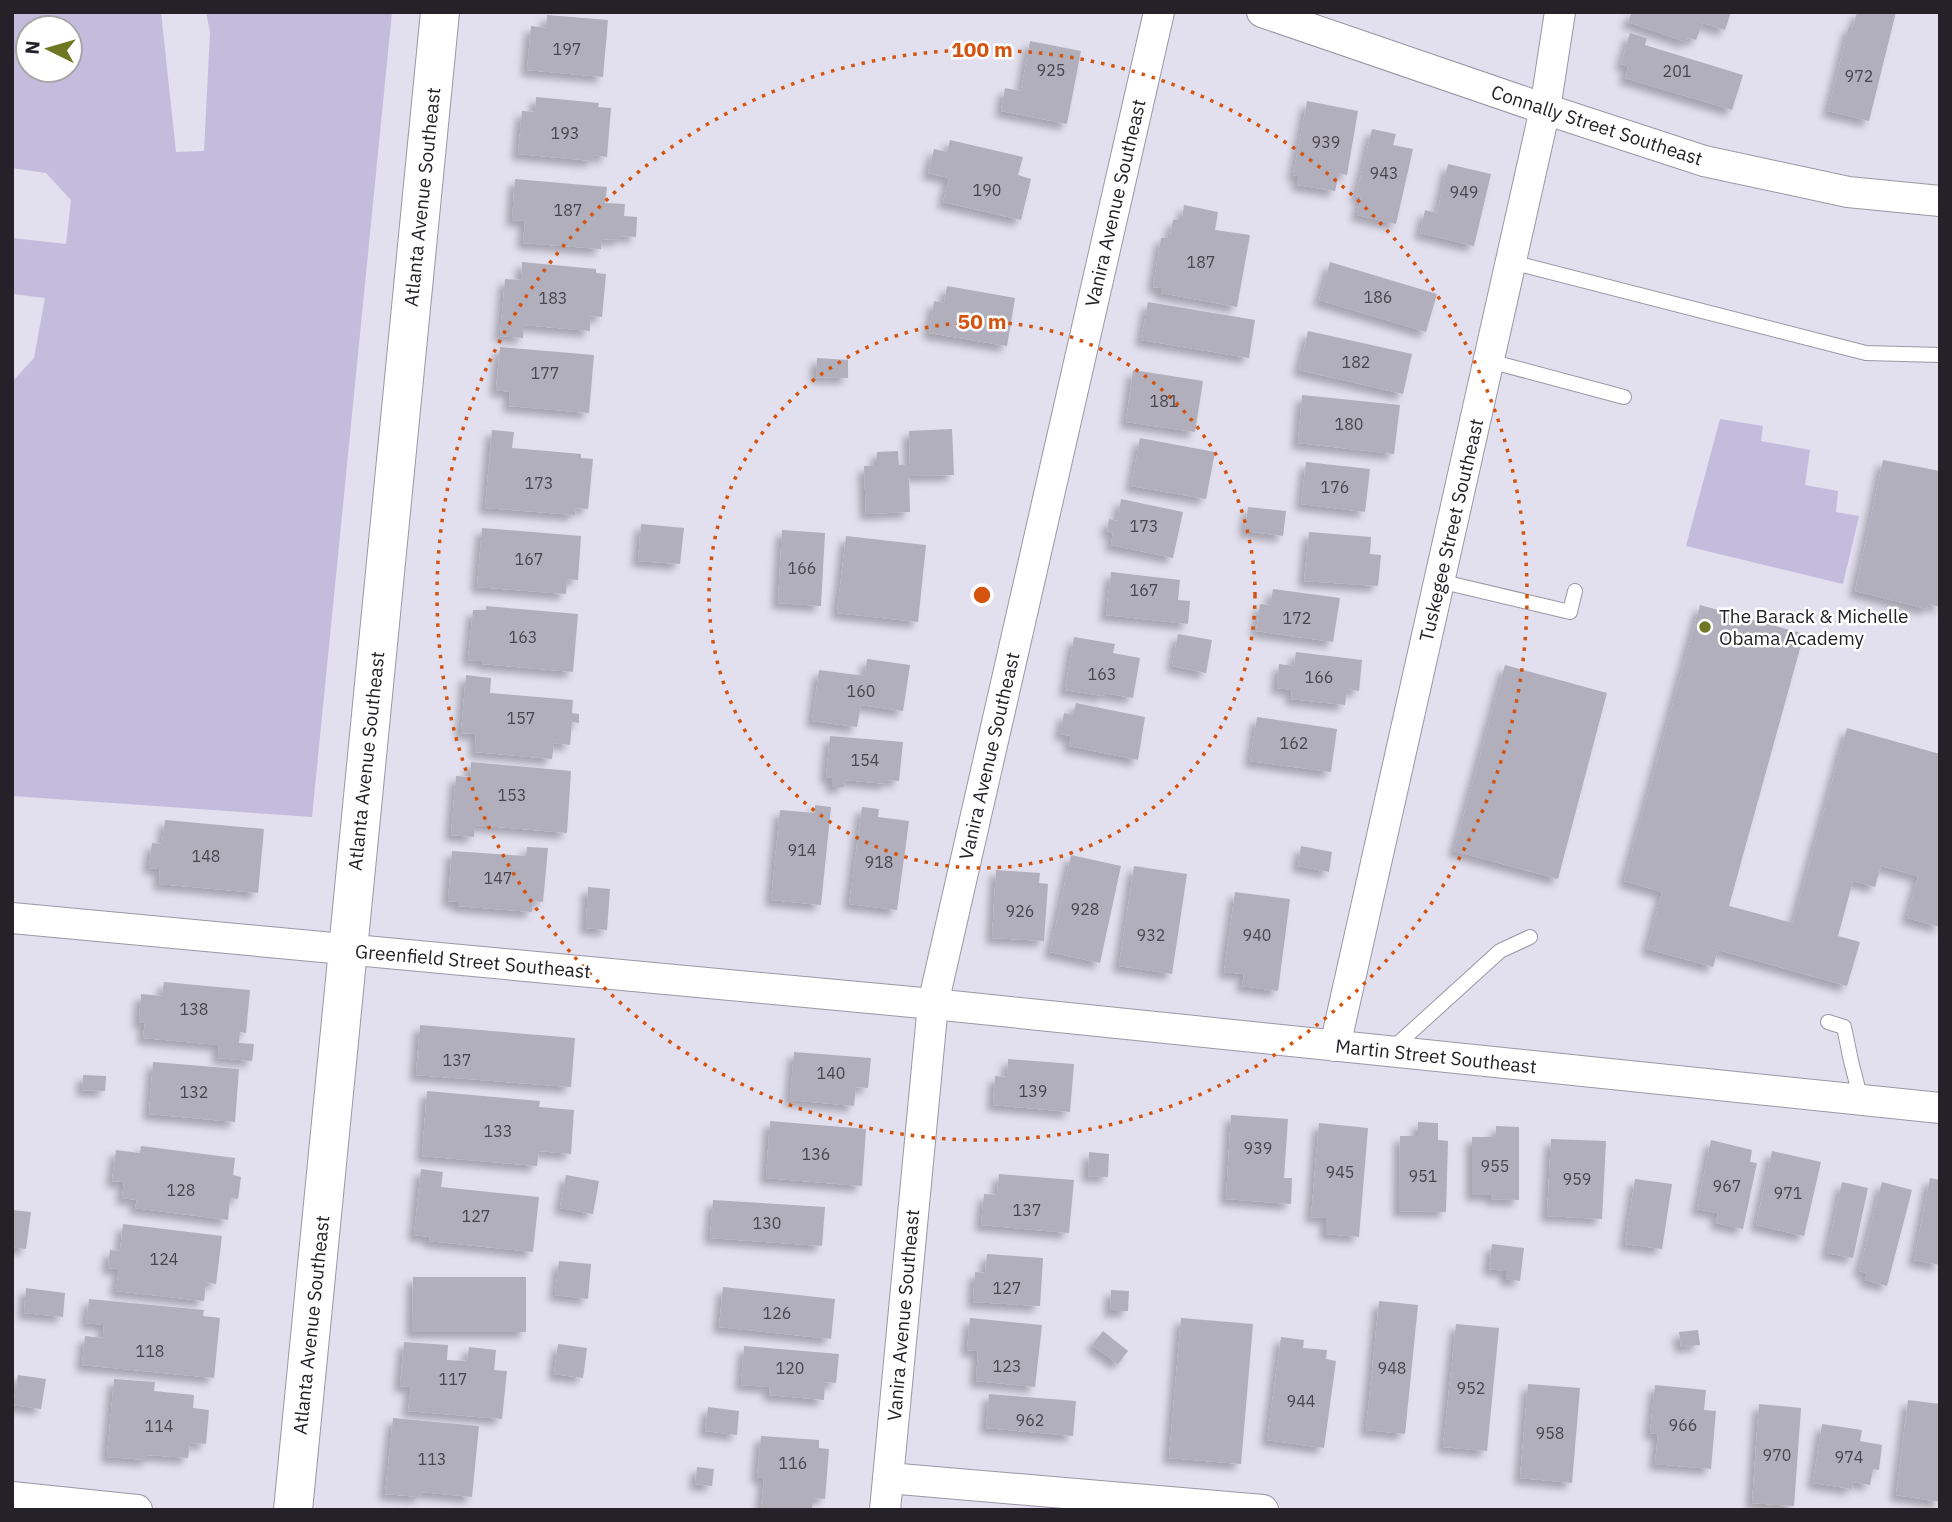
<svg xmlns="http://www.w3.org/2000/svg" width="1952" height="1522" font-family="'IBM Plex Sans',sans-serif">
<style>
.green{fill:#c3bcdd;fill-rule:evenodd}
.building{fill:#b2afbd;filter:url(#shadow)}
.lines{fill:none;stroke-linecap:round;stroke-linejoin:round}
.lane-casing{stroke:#9a97a5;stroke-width:16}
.street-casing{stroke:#9a97a5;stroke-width:32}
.secondary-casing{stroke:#9a97a5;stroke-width:40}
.lane{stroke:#fff;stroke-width:14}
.street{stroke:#fff;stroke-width:30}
.secondary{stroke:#fff;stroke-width:38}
.ring{fill:none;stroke:#d4540f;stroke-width:3.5;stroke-dasharray:3.5 7}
.poi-dot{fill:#6f7722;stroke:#fff;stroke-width:2.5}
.labels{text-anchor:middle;stroke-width:5;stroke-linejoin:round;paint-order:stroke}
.number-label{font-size:16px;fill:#48454d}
.street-label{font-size:19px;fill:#242228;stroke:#fff}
.poi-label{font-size:19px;fill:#242228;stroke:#fff;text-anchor:start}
.centre{fill:#d4540f;stroke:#fff;stroke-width:3.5}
.ring-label{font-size:21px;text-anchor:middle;font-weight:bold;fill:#d4540f;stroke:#fff;stroke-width:5;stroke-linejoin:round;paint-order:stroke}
</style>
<defs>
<filter id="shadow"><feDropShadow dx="-6" dy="6" stdDeviation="3.5" flood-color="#0004"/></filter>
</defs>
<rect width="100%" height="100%" fill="#e2dfee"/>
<!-- green -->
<g class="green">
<path d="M12,12H161L176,152L204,151L210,32L206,12H392L312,817L12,796V382L34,358L45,298L12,294V238L66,244L71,200L46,173L12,168ZM28,28H70V70H28Z"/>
<path d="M1720,419L1763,426L1761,441L1810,450L1805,485L1838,491L1836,512L1859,516L1843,584L1686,546Z"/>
</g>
<!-- building -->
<g class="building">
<path d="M1632,12H1731L1725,30L1703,23L1696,40L1688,38L1686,42L1628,22Z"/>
<path d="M1857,12H1896L1869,121L1828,111L1849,26L1853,27Z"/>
<path d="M547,15L608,20L603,77L527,70L531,26L546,28Z"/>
<path d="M1630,33L1647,38L1645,45L1743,75L1732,110L1625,78L1628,66L1621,64Z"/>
<path d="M1030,41L1081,51L1067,124L1001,111L1005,88L1021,91Z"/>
<path d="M536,97L599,103L598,107L611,108L607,157L594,155L593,161L518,154L522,111L535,112Z"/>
<path d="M1307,101L1358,111L1347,175L1339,173L1335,191L1297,185L1299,176L1293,175Z"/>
<path d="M1372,129L1396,134L1393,145L1413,149L1396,224L1357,215L1361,197L1356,196Z"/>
<path d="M950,140L1023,157L1018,175L1031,179L1021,220L943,202L949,178L928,173L934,149L947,152Z"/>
<path d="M1448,164L1491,174L1474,246L1420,233L1425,210L1437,213Z"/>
<path d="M515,179L607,187L605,203L625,204L624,216L637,217L636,237L620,236V240L602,239L601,249L523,243L525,221L512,220Z"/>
<path d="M1184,205L1218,212L1215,230L1250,235L1237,307L1161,293V288L1153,287L1161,238L1170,237L1173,220H1182Z"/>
<path d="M522,262L596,269V273L606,274L602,317L590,316V331L524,325L523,338L500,336L505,279L521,280Z"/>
<path d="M1330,262L1437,294L1426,332L1319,300Z"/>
<path d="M947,286L1015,298L1007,346L929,333L934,301L944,303Z"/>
<path d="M1148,302L1255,320L1249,358L1141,340Z"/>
<path d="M1308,331L1412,354L1403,394L1299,370Z"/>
<path d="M500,347L594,355L589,413L509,406L510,392L496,390Z"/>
<path d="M817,358L848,360V378L816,377Z"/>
<path d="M1133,370L1203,381L1195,432L1126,422Z"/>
<path d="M1302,395L1400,405L1394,454L1298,443Z"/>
<path d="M952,429L954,475L909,476L910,512L866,514L864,466H877V452L898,451L899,465H910L909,431Z"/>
<path d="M492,430L514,432L512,448L581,454V458L593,459L588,509L576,508L575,515L485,508Z"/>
<path d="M1140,438L1215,452L1206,499L1131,486Z"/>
<path d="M1883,460L1940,471V607L1928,604L1927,609L1855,591Z"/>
<path d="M1306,462L1370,469L1365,512L1301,504Z"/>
<path d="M1121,499L1183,512L1173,558L1111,545L1113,533L1107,531L1109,519L1117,521Z"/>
<path d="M1248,507L1286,511L1283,536L1245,531Z"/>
<path d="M641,524L684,528L680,564L638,561Z"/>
<path d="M482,528L581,536L578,580L567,579L566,594L477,587Z"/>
<path d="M782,530L825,533L821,606L778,603Z"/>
<path d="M1309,532L1371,537L1370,554L1381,555L1378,586L1304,581Z"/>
<path d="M846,536L926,545L918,622L837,613Z"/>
<path d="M1111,572L1180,580L1178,600L1190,601L1188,624L1106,615Z"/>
<path d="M1273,589L1340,598L1333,642L1256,631L1260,604L1270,605Z"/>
<path d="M1700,605L1804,634L1729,906L1793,923L1847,728L1940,754V927L1907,918L1918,876L1881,866L1875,887L1853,881L1838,936L1860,942L1847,986L1718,950L1713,967L1647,949L1662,892L1624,881Z"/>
<path d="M486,606L578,614L573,672L482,664L483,661L468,660L473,610H486Z"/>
<path d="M1178,634L1212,640L1206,673L1172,666Z"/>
<path d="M1074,637L1115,644L1113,653L1140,658L1133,698L1104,693L1103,696L1065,690Z"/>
<path d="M1296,652L1362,660L1359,691L1347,689L1345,705L1291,699L1292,690L1277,688L1279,664L1294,666Z"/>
<path d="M867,659L910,665L903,711L861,705L857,727L812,721L819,670L865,676Z"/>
<path d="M1505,665L1607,693L1558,879L1454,851Z"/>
<path d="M466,675L491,678L490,693L573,700L572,713L579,714V723L572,722L570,745L554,743L552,759L475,752L476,734L461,733Z"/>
<path d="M1076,703L1145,717L1138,760L1069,746L1071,736L1060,734L1064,713L1073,715Z"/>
<path d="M1257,717L1337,729L1331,772L1250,761Z"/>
<path d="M830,736L903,742L899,781L887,780V784L845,780L844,787H832V778L826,777Z"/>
<path d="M471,762L571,771L567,833L475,825L474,837L451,835L456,776L470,777Z"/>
<path d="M815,805L831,807L821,905L771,900L780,810L815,813Z"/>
<path d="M862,807L879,809L878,817L909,821L897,910L849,904Z"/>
<path d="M165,820L264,829L258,893L159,884L160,869L149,868L152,843L162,844Z"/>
<path d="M1301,846L1332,852L1329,872L1298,866Z"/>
<path d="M527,847L548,848L543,902L533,901L532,912L458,906V902L448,901L452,851L526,856Z"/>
<path d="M1071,855L1121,866L1100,963L1050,952Z"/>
<path d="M1134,866L1187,874L1172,974L1119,966Z"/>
<path d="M996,870L1040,873L1039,883L1048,884L1044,941L992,938Z"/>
<path d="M588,887L610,889L607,930L586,928Z"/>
<path d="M1235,892L1290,899L1278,991L1242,986L1244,974L1224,972Z"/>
<path d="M164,982L250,990L246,1033L240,1032L239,1043L254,1044L252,1061L218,1058L219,1045L143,1038L145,1023L139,1022L141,994L162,996Z"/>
<path d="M420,1025L575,1038L571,1087L416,1075Z"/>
<path d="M794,1052L871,1058L868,1088L856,1087L854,1106L790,1100Z"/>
<path d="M1008,1059L1074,1064L1070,1112L993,1105L995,1076L1007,1077Z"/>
<path d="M153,1062L239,1069L235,1122L149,1114Z"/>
<path d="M83,1075L106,1076L105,1091L82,1090Z"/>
<path d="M427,1091L540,1101L539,1107L574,1110L571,1154L539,1151L537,1166L422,1156Z"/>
<path d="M1231,1115L1288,1119L1284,1178H1292L1291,1204L1226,1199Z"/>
<path d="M770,1121L866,1129L862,1186L766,1178Z"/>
<path d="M1418,1122L1438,1123V1140L1448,1141L1446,1212L1399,1211L1400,1136H1418Z"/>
<path d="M1319,1123L1368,1128L1359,1237L1326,1234V1218L1311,1217Z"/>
<path d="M1496,1126L1519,1127V1200L1491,1199V1195H1472V1137H1496Z"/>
<path d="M1551,1139L1606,1141L1602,1219L1547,1216Z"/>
<path d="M1711,1140L1752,1150L1750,1162L1757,1163L1743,1229L1716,1223L1718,1213L1697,1209Z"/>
<path d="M141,1146L235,1158L233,1175L241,1177L238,1199L230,1198L228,1220L135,1208L137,1200L122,1198L124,1182L112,1181L116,1150L140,1153Z"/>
<path d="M1772,1151L1821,1162L1804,1236L1756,1225Z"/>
<path d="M1089,1152L1109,1154L1108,1177L1088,1176Z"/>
<path d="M421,1169L443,1172L441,1187L539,1197L533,1252L429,1241L430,1237L414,1235Z"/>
<path d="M999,1174L1074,1180L1069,1233L981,1225L984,1194L997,1195Z"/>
<path d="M566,1175L599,1181L593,1214L560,1208Z"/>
<path d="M1930,1178L1940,1180V1265L1914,1260Z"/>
<path d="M1635,1179L1672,1184L1662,1249L1625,1244Z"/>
<path d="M1842,1182L1868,1188L1853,1258L1827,1253Z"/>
<path d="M1882,1182L1912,1190L1887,1286L1865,1280L1867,1273L1859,1271Z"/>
<path d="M713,1200L825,1207L822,1246L710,1238Z"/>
<path d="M12,1210L31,1212L26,1249L12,1247Z"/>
<path d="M123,1224L222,1236L216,1284L206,1282L204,1301L116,1291L119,1269L108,1268L110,1250L120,1251Z"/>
<path d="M1492,1244L1524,1248L1520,1281L1506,1279V1271L1489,1269Z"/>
<path d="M987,1254L1043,1258L1040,1306L973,1302L975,1272L985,1273Z"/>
<path d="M559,1261L591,1264L588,1299L555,1295Z"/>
<path d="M413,1277H526V1332H412Z"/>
<path d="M723,1287L835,1299L831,1339L719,1327Z"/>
<path d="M26,1288L65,1293L63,1317L24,1313Z"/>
<path d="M1111,1290L1129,1291L1128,1311H1110Z"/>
<path d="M89,1299L204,1310L203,1316L220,1318L214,1378L82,1365L85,1336L103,1338L104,1325L86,1323Z"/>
<path d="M1379,1301L1418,1305L1405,1434L1366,1430Z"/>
<path d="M970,1318L1042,1325L1035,1387L976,1381L978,1351L967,1350Z"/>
<path d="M1181,1318L1253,1324L1241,1464L1169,1458Z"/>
<path d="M1456,1324L1499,1328L1487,1451L1443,1447Z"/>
<path d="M1698,1330L1700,1345L1681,1347L1679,1332Z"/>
<path d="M1103,1331L1128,1351L1118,1364L1092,1345Z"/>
<path d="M1281,1337L1304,1340L1303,1348L1327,1350L1326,1359L1336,1361L1324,1448L1267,1440Z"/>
<path d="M404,1342L448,1345L447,1360L467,1361L469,1347L496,1350L494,1370L507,1371L502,1419L408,1411L411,1387L400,1386Z"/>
<path d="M558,1344L587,1348L583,1378L554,1374Z"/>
<path d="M744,1346L839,1354L836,1383L825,1382L824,1400L769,1395L770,1387L741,1385Z"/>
<path d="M18,1375L46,1379L41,1409L13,1405Z"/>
<path d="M114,1379L155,1382L154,1391L194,1395L193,1408L209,1410L206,1444L190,1443L188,1458L148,1455V1460L107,1457Z"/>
<path d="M1528,1384L1580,1388L1572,1483L1520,1478Z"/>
<path d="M1655,1385L1706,1390L1704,1410L1716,1411L1711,1469L1655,1464L1658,1434L1650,1433Z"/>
<path d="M989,1394L1076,1401L1073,1436L986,1428Z"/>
<path d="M1908,1400L1940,1404V1502L1896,1495Z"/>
<path d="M1759,1404L1801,1408L1794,1506L1752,1503Z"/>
<path d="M708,1407L739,1411L737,1435L705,1431Z"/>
<path d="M393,1418L479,1426L472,1497L421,1492L420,1497L385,1494Z"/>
<path d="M1822,1424L1862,1430L1860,1441L1882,1445L1879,1470L1873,1469L1870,1485L1853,1482L1852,1489L1813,1483Z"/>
<path d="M761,1436L819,1440V1448L829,1449L825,1499L813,1498L812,1510H761L764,1478L757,1477Z"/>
<path d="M697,1467L714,1469L712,1486L695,1484Z"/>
</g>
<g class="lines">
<!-- lane casing -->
<g class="lane-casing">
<g id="lane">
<path d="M1511,262L1866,353L1940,355"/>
<path d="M1489,361L1624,397"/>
<path d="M1439,581L1570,612L1575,591"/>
<path d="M1828,1022L1844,1027L1851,1061L1861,1100"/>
<path d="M1391,1050L1500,951L1530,937"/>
</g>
</g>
<!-- street casing -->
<g class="street-casing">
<g id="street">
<path d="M1262,12L1545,109L1704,161L1848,192L1940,201"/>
<path d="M12,918L933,1004L1940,1108"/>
<path d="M1335,1046L1545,109L1560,12"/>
<path d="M888,1478L1263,1510"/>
<path d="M12,1497L137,1510"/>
<path d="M885,1510L933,1004L1159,12"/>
</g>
</g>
<!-- secondary casing -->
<g class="secondary-casing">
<path id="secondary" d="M293,1510L440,12"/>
</g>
<!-- lane -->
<use href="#lane" class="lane"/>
<!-- street -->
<use href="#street" class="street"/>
<!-- secondary -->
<use href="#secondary" class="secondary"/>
</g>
<!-- distance rings -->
<g class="ring">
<circle cx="982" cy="595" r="273"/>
<circle cx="982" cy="595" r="545"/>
</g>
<!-- markers -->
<circle class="poi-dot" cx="1705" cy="627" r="7"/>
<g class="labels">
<!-- number labels -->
<g class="number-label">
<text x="567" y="55">197</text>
<text x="1051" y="76">925</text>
<text x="1677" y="77">201</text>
<text x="1859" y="82">972</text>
<text x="565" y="139">193</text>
<text x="1326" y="148">939</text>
<text x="1384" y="179">943</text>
<text x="987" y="196">190</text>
<text x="1464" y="198">949</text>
<text x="568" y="216">187</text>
<text x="1201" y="268">187</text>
<text x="1378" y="303">186</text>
<text x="553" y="304">183</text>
<text x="1356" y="368">182</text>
<text x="545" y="379">177</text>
<text x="1164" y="407">181</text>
<text x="1349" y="430">180</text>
<text x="539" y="489">173</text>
<text x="1335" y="493">176</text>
<text x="1144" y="532">173</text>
<text x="529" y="565">167</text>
<text x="802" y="574">166</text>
<text x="1144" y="596">167</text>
<text x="1297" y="624">172</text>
<text x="523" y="643">163</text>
<text x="1102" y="680">163</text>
<text x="1319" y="683">166</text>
<text x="861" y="697">160</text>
<text x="521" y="724">157</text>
<text x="1294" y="749">162</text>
<text x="865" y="766">154</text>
<text x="512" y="801">153</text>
<text x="802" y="856">914</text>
<text x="206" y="862">148</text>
<text x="879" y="868">918</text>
<text x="498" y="884">147</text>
<text x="1085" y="915">928</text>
<text x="1020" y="917">926</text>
<text x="1151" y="941">932</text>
<text x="1257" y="941">940</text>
<text x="194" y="1015">138</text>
<text x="457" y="1066">137</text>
<text x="831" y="1079">140</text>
<text x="1033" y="1097">139</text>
<text x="194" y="1098">132</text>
<text x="498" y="1137">133</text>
<text x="1258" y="1154">939</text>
<text x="816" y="1160">136</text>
<text x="1495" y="1172">955</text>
<text x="1340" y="1178">945</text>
<text x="1423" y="1182">951</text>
<text x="1577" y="1185">959</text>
<text x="1727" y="1192">967</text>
<text x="181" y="1196">128</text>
<text x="1788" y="1199">971</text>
<text x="1027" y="1216">137</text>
<text x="476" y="1222">127</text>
<text x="767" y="1229">130</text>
<text x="164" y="1265">124</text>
<text x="1007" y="1294">127</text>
<text x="777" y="1319">126</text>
<text x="150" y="1357">118</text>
<text x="1007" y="1372">123</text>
<text x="790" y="1374">120</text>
<text x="1392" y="1374">948</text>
<text x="453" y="1385">117</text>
<text x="1471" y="1394">952</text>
<text x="1301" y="1407">944</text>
<text x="1030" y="1426">962</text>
<text x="1683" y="1431">966</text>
<text x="159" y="1432">114</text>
<text x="1550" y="1439">958</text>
<text x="1777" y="1461">970</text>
<text x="1849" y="1463">974</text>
<text x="432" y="1465">113</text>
<text x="793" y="1469">116</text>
</g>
<!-- street labels -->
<g class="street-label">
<text transform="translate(1597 125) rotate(18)" y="7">Connally Street Southeast</text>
<text transform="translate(422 197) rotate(-84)" y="7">Atlanta Avenue Southeast</text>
<text transform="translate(1115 203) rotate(-77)" y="7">Vanira Avenue Southeast</text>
<text transform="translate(1451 530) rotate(-77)" y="7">Tuskegee Street Southeast</text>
<text transform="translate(989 756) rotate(-77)" y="7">Vanira Avenue Southeast</text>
<text transform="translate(366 761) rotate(-84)" y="7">Atlanta Avenue Southeast</text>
<text transform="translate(473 961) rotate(5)" y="7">Greenfield Street Southeast</text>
<text transform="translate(1436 1056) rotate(6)" y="7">Martin Street Southeast</text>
<text transform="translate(903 1315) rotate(-85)" y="7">Vanira Avenue Southeast</text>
<text transform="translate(311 1325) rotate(-84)" y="7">Atlanta Avenue Southeast</text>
</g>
<!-- poi labels -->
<g class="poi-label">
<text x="1719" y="623">The Barack &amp; Michelle<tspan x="1719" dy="22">Obama Academy</tspan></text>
</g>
</g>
<circle cx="982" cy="595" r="10" class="centre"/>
<g class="ring-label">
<text x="982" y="57">100 m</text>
<text x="982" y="329">50 m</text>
</g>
<!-- border -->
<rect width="1952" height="1522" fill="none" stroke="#242228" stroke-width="28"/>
<!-- north arrow -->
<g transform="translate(49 49) rotate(275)"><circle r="33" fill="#ffffff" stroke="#a7a7a9" stroke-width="2"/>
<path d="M0-5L12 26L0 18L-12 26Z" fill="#6f7722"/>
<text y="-10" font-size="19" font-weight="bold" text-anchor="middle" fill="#242228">N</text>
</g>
</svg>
